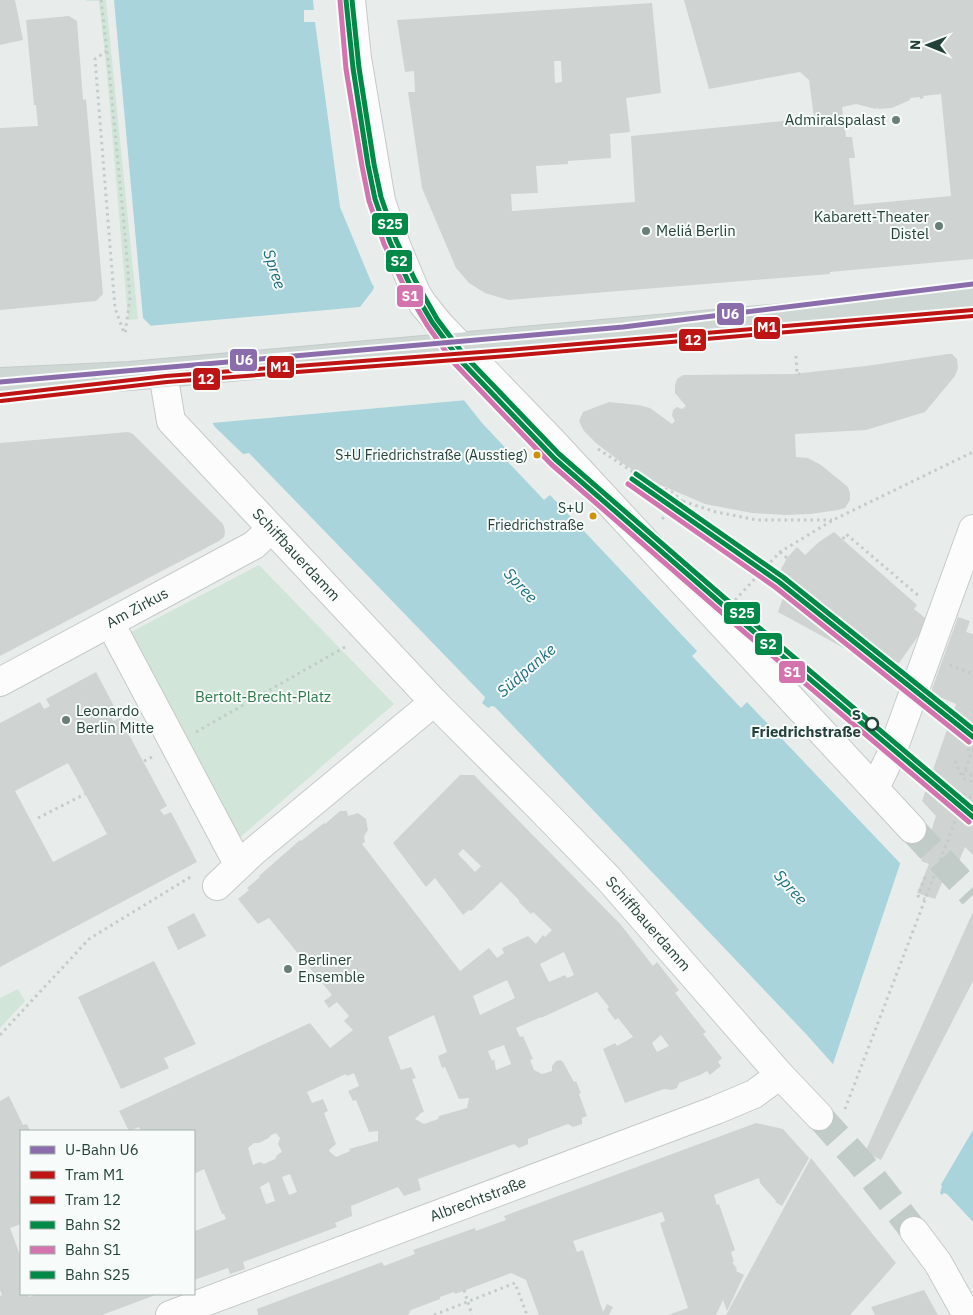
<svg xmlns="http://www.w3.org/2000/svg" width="973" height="1315" font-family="'IBM Plex Sans',sans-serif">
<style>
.green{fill:#d1e6d8}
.water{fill:#a9d4db}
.pier{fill:#e8edeb}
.building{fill:#cfd4d2;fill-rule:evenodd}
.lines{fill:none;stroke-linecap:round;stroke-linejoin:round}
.minor-tunnel{stroke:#c1cbc8;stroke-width:28;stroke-dasharray:28 14;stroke-linecap:butt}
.minor-casing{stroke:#c5cac8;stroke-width:30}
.major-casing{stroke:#c3ccc9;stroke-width:30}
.path{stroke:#c3ccca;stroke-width:3;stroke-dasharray:2.5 4;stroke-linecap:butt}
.minor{stroke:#fcfcfc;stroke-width:28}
.major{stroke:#cfd7d5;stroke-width:28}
.rail-1-casing{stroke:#f7fbf9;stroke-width:9}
.rail-2-casing{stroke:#f7fbf9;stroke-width:9}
.rail-3-casing{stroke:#f7fbf9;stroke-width:9}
.rail-1{stroke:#018a47;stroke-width:5}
.rail-2{stroke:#d474ae;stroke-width:5}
.rail-3{stroke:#018a47;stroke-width:5}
.tram-1-casing{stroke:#f7fbf9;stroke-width:8}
.tram-2-casing{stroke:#f7fbf9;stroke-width:8}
.tram-1{stroke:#be1414;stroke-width:4}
.tram-2{stroke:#be1414;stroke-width:4}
.metro-1-casing{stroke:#f7fbf9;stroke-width:9}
.metro-1{stroke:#8c6dab;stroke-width:5}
.poi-dot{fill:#697e78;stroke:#f7fbf9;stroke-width:2}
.bus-dot{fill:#cd920c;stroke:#f7fbf9;stroke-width:2}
.stop-dot{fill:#f7fbf9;stroke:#24423a;stroke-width:2.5}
.labels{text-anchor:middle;stroke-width:4;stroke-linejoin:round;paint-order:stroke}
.bus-label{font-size:14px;fill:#24423a;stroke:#f7fbf9;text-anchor:end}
.poi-label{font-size:15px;fill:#24423a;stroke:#f7fbf9;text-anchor:start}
.street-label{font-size:15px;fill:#24423a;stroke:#f7fbf9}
.park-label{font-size:15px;fill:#2d7a4b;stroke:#f7fbf9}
.stop-label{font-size:15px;font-weight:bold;fill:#24423a;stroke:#f7fbf9;text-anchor:end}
.water-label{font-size:16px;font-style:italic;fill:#1c6f80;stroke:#f7fbf9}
.line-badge{stroke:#f7fbf9;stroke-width:2}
.badge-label{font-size:14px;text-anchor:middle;font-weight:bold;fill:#fff}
</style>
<rect width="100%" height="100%" fill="#e8edeb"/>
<!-- green -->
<g class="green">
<path d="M86,0H106L138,319L128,320L107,74L99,1H87Z"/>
<path d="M259,565L394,704L238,839L129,633Z"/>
<path d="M18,989L25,1001L0,1028V998Z"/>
</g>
<!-- water -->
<path class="water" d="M114,0H313L314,10H304V22H315L340,207L372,284L482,423L513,456L507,461L544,500L550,495L697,651L692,656L741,708L747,702L973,940V1222L947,1194L944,1193L942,1195L940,1193L942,1186L806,1034L495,707L492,706L488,708L482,703L485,698L484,696L249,453L243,454L215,427L151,326L143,318Z"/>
<!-- pier -->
<g class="pier">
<path d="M375,284L469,402L467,400L212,423L213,426H212L148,326L360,307L373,290Z"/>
<path d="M901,861L973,937V1130L939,1188L832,1067Z"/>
</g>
<!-- building -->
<g class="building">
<path d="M0,0H15L23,40L0,45Z"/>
<path d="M684,0H973V259L830,272V274L508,300L485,293L469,283L456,268L422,188L408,92H415L414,71L405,72L397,20L652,3L661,93L626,98L630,132L610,134L611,158L568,161V164L536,166L538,193L511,194L512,211L635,202L631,136L814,118L809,80L800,72L709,89ZM554,61H561L562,82L555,83ZM941,94L951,196L854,205L849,158H855L852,137H846L842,107L856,104L876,109L877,107L878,109L892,108L910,100V98L920,97V99L924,98L923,96Z"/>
<path d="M69,16L77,21L83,100L86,99L103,294L96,301L0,310V128L38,126L36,105H34L26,20Z"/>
<path d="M948,354H952L957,359L958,368L955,376L925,412L866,430L795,434L796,457L808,458L821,465L848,487L850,493V500L845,508L838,510L810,514L785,515L752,513L705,504L649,480L622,463L596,443L584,431L579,421L583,412L609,402L638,405L650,408L672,424L675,421L672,416L673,410L677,407L682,409L686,406L675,393V386L677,379L683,375L793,374L866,366Z"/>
<path d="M128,432L133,434L223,524L225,531L224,537L219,541L0,656V443Z"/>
<path d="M834,532L917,605L914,609L929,621L894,670L878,661L875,665L778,612L790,577L780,571L787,558L797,547L805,555L819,542Z"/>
<path d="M958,617L970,621L966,632L973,634V855L965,847L954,873L947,871L935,899L917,893L929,864L921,861L936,816L922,801L956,704L942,698L938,708L927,703Z"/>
<path d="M96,672L117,712L110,715L113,721L120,718L167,806L160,810L164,815L171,812L197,862L0,967V723L40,702L44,709L50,706L46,699ZM68,763L107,834L53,862L15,791Z"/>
<path d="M460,775H474L621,925L653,966L657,962L679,990L675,993L706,1032L703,1034L722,1058L718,1062L721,1066L710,1075L707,1071L700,1075L679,1083L677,1088L672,1090L664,1089L625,1103L603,1049L615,1043L617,1046L633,1037L618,1018L615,1020L607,1009L609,1007L597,992L541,1018V1017L516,1028L520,1037L523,1036L533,1059L530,1060L534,1070L542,1074L552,1071V1066L556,1061L560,1060L563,1062L574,1082L576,1081L581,1093L579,1094L587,1116L582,1118V1124L573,1127L568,1124L528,1139V1144L519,1148L514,1144L418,1179L421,1190L404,1196L398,1187L351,1206L352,1216L335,1223L337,1227L243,1262L245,1269L230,1274L228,1268L194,1280V1228L195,1231L226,1219L224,1214H222L204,1169L194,1174V1131H141L139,1127L129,1131L119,1111L310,1023L330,1048L353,1030L344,1021L349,1016L337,1002L329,1008L324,1001L332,995L269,918L258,924L238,899L249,890L247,888L260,877L259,876L300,840L301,841L324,823L325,824L340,811H347L348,816L358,813L366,819L368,830L364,836L365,842L362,844L460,971L489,948L497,958L504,953L502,948L528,936L536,944L543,935L545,937L552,930L533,912L531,914L519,902V900L501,882L471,911L469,910L463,915L435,878L426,887L393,843ZM463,849L481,866L475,872L458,854ZM564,952L574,975L567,978L565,975L549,982L540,964ZM507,980L515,998L480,1015L473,996ZM434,1015L447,1052L438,1056L442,1068L445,1067L459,1099L469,1098L467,1108L439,1116L438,1119L424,1124L415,1119L421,1113L424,1112L412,1079L416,1078L411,1067L401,1070L388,1037ZM661,1035L669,1046L657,1052L652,1043ZM504,1045L511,1064L496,1070L494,1059L492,1061L488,1051ZM354,1073L359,1086L348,1091L353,1101L356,1100L369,1132L378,1131V1141L349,1149L350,1151L336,1157L330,1152L329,1150L336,1144L324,1113L328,1111L323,1099L312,1103L307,1092L346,1074L347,1076ZM276,1133L280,1138L278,1144L282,1152L277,1155L275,1159L264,1164L260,1162L253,1165L248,1148L254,1143H259L269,1138L271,1135ZM290,1174L297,1192L289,1195L282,1177ZM269,1182L275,1201L266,1204L260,1187Z"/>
<path d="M973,912V981L881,1160L865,1152Z"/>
<path d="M194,913L206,936L178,950L167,927Z"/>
<path d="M154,961L196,1044L164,1058L169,1068L121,1089L78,997Z"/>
<path d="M9,1096L23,1125L27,1124L30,1131H21V1224L10,1228L21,1258V1294H27L29,1297L37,1294H158L102,1315H0V1296L2,1295L0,1290V1101Z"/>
<path d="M756,1123L783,1129L809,1158L782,1206L775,1202L776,1201L760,1183L759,1178L714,1195L717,1205L719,1204L735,1250L731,1252L734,1262H732L737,1269L736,1271L744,1275L727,1311L723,1300L716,1315H668L688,1308L660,1223L665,1221L662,1212L573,1241L577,1252L583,1250L603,1312L607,1304L613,1307L609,1315H539L526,1280L511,1273L455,1294L454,1292L440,1297V1299L411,1310L408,1315H258L257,1309L382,1262L384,1266L415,1254L413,1250L475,1228L476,1231L506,1220L504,1216Z"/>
<path d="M811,1158L896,1263L850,1315H726Z"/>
<path d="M924,1290L938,1315H875L871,1307Z"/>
</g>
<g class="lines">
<!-- minor-tunnel -->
<g class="minor-tunnel">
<path d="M912,829L973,895"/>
<path d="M819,1116L860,1162L914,1231"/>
</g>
<!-- minor casing -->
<g class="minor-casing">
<g id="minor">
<path d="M351,0L357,58L381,201L396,245L416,293L423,304L440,325L552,441L912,829"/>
<path id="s1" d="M163,373L171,421L434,702L542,810L608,878L780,1075L819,1116"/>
<path d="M110,623L238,864"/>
<path id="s2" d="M0,682L254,545L271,529"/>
<path d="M875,788L891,755L973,529"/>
<path d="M217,886L253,852L434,702"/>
<path d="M914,1231L938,1263L967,1315"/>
<path id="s3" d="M170,1315L716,1110L754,1094L780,1075"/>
</g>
</g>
<!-- major casing -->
<g class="major-casing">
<path id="major" d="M0,382L130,376L973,301"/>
</g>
<!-- path -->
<g class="path">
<path d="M101,0L109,69L125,235L130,298L125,334"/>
<path d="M107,51L95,59L115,308L124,333"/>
<path d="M796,356L797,374H800"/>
<path d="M598,449L647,481L672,492L682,501"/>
<path d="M673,509L682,501L716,512L757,520H832"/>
<path d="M662,519L673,509L702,539"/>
<path d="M843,539L846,534L920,597"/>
<path d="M780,552L787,558"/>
<path d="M735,600L780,552L833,520L973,452"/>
<path d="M950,665L973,674"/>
<path d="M972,712H973"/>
<path d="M196,732L345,647"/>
<path d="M973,749L962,778L973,782"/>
<path d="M968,751L973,736"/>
<path d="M144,761L152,757"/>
<path d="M955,761L962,777"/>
<path d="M965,770L973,777"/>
<path d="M945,787L973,798"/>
<path d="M38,818L85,794"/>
<path d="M925,877L918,896L925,899"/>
<path d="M0,1035L89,939L192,876"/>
<path d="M845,1109L965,795"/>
<path d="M464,1290L472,1315"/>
<path d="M434,1315L515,1283L527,1315"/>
</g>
<!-- minor -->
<use href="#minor" class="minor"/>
<!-- major -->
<use href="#major" class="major"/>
<!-- rail-1 casing -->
<g class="rail-1-casing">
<g id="rail-1">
<path d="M346,0L353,68L368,165L375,199L390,242L409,283L432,322L459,359L555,459L747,626L973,817"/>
<path d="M632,479L779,582L973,737"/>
</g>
</g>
<!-- rail-2 casing -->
<g class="rail-2-casing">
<g id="rail-2">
<path d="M340,0L346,69L362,166L369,201L384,244L404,286L427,325L454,363L551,464L743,631L969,822"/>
<path d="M628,484L775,587L969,742"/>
</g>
</g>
<!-- rail-3 casing -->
<g class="rail-3-casing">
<g id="rail-3">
<path d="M352,0L359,68L374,164L381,197L396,240L415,280L437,319L464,355L559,454L751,621L973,809"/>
<path d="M636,474L783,577L973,729"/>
</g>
</g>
<!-- rail-1 -->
<use href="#rail-1" class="rail-1"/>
<!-- rail-2 -->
<use href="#rail-2" class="rail-2"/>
<!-- rail-3 -->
<use href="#rail-3" class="rail-3"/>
<!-- tram-1 casing -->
<g class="tram-1-casing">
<path id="tram-1" d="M0,395L166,376L507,350L973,310"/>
</g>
<!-- tram-2 casing -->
<g class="tram-2-casing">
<path id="tram-2" d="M1,401L167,382L508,356L973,316"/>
</g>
<!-- tram-1 -->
<use href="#tram-1" class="tram-1"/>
<!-- tram-2 -->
<use href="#tram-2" class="tram-2"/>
<!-- metro-1 casing -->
<g class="metro-1-casing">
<path id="metro-1" d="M0,382L623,327L973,284"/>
</g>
<!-- metro-1 -->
<use href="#metro-1" class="metro-1"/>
</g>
<!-- markers -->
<g class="poi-dot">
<circle cx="896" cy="120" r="5"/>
<circle cx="939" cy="226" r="5"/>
<circle cx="646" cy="231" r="5"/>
<circle cx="66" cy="720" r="5"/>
<circle cx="288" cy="969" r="5"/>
</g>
<g class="bus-dot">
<circle cx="537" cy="455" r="4.5"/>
<circle cx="593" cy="516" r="4.5"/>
</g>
<circle class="stop-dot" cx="872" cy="724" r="6"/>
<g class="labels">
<!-- bus labels -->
<g class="bus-label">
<text x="528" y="460">S+U Friedrichstraße (Ausstieg)</text>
<text x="584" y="513">S+U<tspan x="584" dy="17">Friedrichstraße</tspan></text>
</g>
<!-- poi labels -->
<g class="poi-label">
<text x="886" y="125" text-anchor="end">Admiralspalast</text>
<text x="929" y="222" text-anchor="end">Kabarett-Theater<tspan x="929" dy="17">Distel</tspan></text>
<text x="656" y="236">Meliá Berlin</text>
<text x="76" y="716">Leonardo<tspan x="76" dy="17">Berlin Mitte</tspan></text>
<text x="298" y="965">Berliner<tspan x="298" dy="17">Ensemble</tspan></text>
</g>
<!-- street labels -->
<g class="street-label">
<text dy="5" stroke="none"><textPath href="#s1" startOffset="232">Schiffbauerdamm</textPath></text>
<text dy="5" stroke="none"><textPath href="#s2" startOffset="156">Am Zirkus</textPath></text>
<text dy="5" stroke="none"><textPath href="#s1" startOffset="742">Schiffbauerdamm</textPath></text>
<text dy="5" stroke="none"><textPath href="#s3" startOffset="329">Albrechtstraße</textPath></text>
</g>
<!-- park labels -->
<g class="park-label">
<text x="263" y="702">Bertolt-Brecht-Platz</text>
</g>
<!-- stop labels -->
<g class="stop-label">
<text x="861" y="720">S<tspan x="861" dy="17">Friedrichstraße</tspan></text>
</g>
<!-- water labels -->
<g class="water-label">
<text transform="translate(275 269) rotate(72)" y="6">Spree</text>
<text transform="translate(521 585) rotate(47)" y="6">Spree</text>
<text transform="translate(526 670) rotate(-41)" y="6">Südpanke</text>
<text transform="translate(791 887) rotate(48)" y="6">Spree</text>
</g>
</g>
<g class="line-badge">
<rect x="371" y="212" width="38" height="24" rx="5" fill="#018a47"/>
<rect x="385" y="249" width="28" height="24" rx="5" fill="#018a47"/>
<rect x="396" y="284" width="28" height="24" rx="5" fill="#d474ae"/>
<rect x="716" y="302" width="29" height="24" rx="5" fill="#8c6dab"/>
<rect x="753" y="316" width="28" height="24" rx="5" fill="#be1414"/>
<rect x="678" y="328" width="29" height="24" rx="5" fill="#be1414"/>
<rect x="229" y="348" width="29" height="24" rx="5" fill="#8c6dab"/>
<rect x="266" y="355" width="29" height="24" rx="5" fill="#be1414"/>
<rect x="192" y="367" width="29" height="24" rx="5" fill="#be1414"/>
<rect x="723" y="601" width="38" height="24" rx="5" fill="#018a47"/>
<rect x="754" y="632" width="29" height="24" rx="5" fill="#018a47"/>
<rect x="778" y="660" width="28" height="24" rx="5" fill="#d474ae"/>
</g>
<g class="badge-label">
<text x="390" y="229">S25</text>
<text x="399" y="266">S2</text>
<text x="410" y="301">S1</text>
<text x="730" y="319">U6</text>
<text x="767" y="332">M1</text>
<text x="693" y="345">12</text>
<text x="244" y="365">U6</text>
<text x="280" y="372">M1</text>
<text x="206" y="384">12</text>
<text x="742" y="618">S25</text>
<text x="768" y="649">S2</text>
<text x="792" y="677">S1</text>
</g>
<!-- legend -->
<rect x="20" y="1130" width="175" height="165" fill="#f7fbf9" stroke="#a3b1ad"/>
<rect x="30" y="1146" width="25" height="8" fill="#8c6dab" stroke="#a3b1ad"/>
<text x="65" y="1155" font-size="15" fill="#24423a">U-Bahn U6</text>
<rect x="30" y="1171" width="25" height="8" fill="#be1414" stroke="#a3b1ad"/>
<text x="65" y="1180" font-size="15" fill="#24423a">Tram M1</text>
<rect x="30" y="1196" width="25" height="8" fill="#be1414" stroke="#a3b1ad"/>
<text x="65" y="1205" font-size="15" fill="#24423a">Tram 12</text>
<rect x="30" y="1221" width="25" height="8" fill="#018a47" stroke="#a3b1ad"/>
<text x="65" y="1230" font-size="15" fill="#24423a">Bahn S2</text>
<rect x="30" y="1246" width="25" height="8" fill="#d474ae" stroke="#a3b1ad"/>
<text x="65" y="1255" font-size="15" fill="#24423a">Bahn S1</text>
<rect x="30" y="1271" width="25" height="8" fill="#018a47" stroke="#a3b1ad"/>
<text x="65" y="1280" font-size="15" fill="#24423a">Bahn S25</text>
<!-- north arrow -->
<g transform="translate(928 45) rotate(271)" stroke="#f7fbf9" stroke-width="4" paint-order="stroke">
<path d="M0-4L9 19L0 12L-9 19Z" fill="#24423a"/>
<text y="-8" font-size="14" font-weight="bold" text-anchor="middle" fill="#24423a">N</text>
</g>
</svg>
